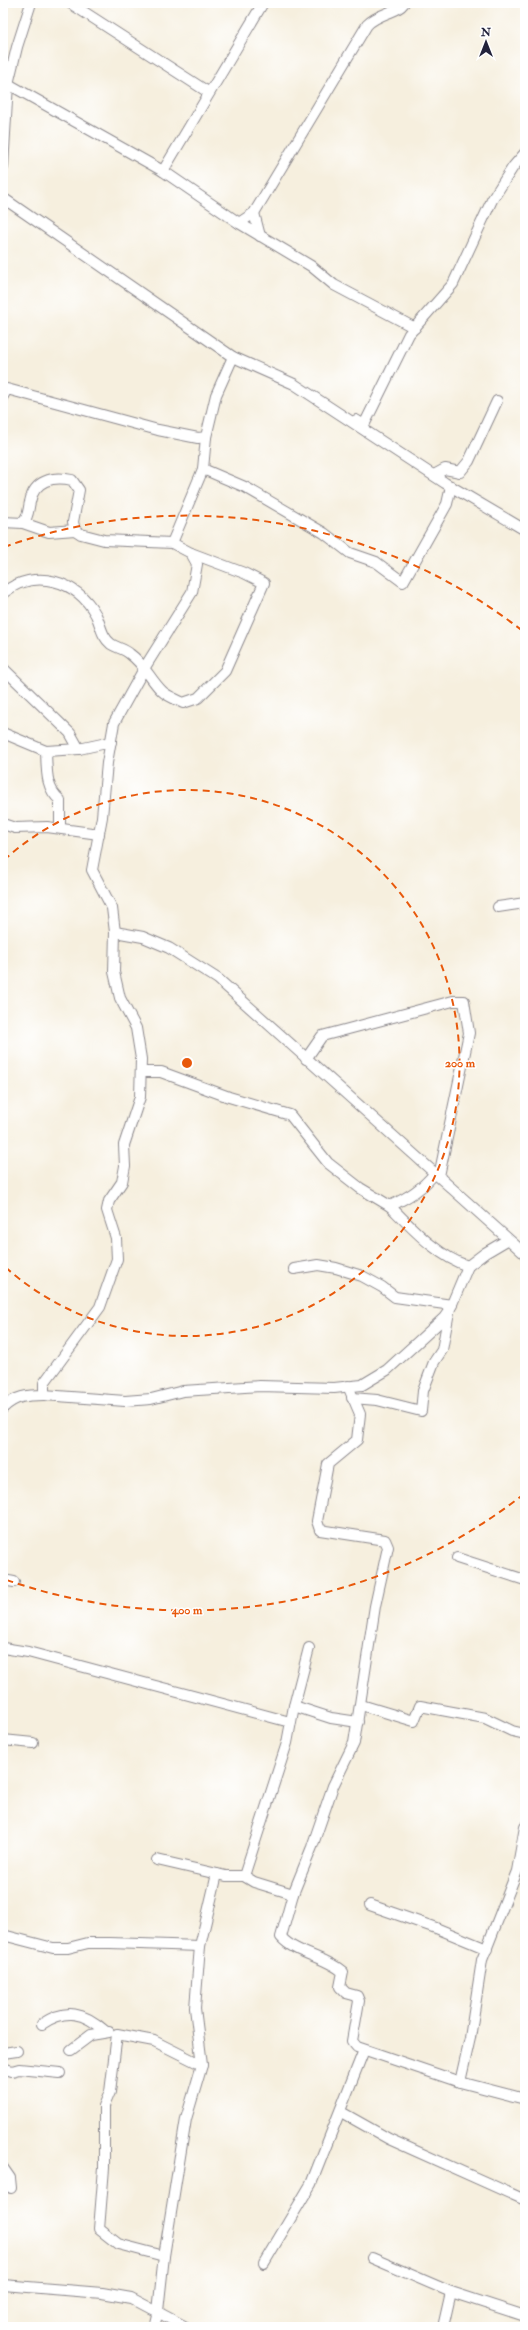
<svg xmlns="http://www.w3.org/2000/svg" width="528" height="2330" font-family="'IM FELL Double Pica',serif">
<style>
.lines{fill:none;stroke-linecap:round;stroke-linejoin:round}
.street-casing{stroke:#8c888c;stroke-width:12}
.street{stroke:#fff;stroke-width:10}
.ring{fill:none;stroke:#e8590c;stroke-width:2;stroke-dasharray:7 5}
.centre{fill:#e8590c;stroke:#fff;stroke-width:2}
.ring-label{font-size:12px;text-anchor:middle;font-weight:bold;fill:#e8590c;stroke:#fff;stroke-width:3;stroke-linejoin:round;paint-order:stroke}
</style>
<rect width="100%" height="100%" fill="#fff"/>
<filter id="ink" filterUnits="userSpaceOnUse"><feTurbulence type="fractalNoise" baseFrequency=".025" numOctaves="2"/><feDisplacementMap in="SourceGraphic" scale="8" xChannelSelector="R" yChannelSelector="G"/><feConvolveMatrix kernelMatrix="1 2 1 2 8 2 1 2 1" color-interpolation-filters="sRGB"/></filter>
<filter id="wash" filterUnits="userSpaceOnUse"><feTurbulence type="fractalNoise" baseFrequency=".012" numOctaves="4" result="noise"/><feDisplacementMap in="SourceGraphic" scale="16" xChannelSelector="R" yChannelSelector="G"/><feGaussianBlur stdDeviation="0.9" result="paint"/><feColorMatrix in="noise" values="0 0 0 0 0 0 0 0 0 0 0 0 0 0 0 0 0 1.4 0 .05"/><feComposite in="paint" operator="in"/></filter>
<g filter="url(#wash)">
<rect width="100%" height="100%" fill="#f6efde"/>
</g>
<g filter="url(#ink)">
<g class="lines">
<!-- street casing -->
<g class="street-casing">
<g id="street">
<path d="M70,3L208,92"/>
<path d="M3,81L163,171L239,223L311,266L334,285L415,328"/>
<path d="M3,167L8,84L17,47L31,3"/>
<path d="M163,171L263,3"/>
<path d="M3,198L233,357L294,384L445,483L525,530"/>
<path d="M254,213L260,236"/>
<path d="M239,223L254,213L257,208L367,25C378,13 397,13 404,3"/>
<path d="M3,396L7,389L158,430L198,438L206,437L216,395L233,357"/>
<path d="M356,420L364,425L409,334L453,284L492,200L513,167L525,153"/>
<path d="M203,469L245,487L324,533L350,553L376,562L403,582L447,504L451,486"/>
<path d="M434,475L445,469L460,472L469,461L497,401"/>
<path d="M3,522L23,523C29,516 28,510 30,502C34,480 53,476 72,480L79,490L73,522L75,530L81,534L104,540L172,543L191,553L197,564L192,592L145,667L114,723L107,763L102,817L92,870L112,908L115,932L114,972L120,998L136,1028L141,1059L140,1097L124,1145L125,1166L122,1182L109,1201L107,1210L116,1238L117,1259L100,1307L44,1383V1395C27,1395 15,1396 3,1408"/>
<path d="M23,523L49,532L75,530"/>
<path d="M172,543L203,469L206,437"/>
<path d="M3,593C35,568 77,580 96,615C101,625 101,636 111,644C117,648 125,649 130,654C144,664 150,679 162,691C167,696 176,699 183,703L198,698L225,671L264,583L244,573L191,553"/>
<path d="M3,668L70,733L79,749"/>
<path d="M3,733L46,751L79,749L111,742"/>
<path d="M46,751C47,769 45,788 60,800V828"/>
<path d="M3,824L15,828L47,827L99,834"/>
<path d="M498,907L525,903"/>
<path d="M115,932L143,937L169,948L218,979L525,1254"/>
<path d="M306,1059L322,1036L453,1001H464L469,1033L439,1176"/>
<path d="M142,1072H161L229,1097L290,1115L328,1163L360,1188L390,1206C409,1197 422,1189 435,1173"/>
<path d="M390,1206C412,1228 438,1257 468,1266"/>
<path d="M294,1269L318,1265L336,1268L362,1276L382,1287L395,1297L452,1305"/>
<path d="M44,1395L125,1401L151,1399L183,1391L260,1386L334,1388L362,1385L387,1370L444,1318L449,1311L468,1266L485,1253L507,1240"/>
<path d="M352,1398L377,1400L421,1411L423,1391L434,1362L442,1350L449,1312"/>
<path d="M457,1558L525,1580"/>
<path d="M3,1580L14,1582"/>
<path d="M3,1648L28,1652L290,1722"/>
<path d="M361,1705L414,1721L420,1706L485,1718L512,1731L525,1734"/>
<path d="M294,1706L331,1718L358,1722"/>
<path d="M3,1740L33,1743"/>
<path d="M157,1860L226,1876H244L254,1882L293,1894L312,1847L333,1786L354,1743L375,1606L388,1547L385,1540L320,1530L317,1521L328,1464L357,1440L360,1414L348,1386"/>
<path d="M244,1876L287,1743L294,1706L309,1648"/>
<path d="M293,1894L281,1937C297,1955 325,1956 343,1972L340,1987L346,1993L357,1996L359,2001L352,2041L357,2047L460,2082L525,2099"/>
<path d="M370,1905L436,1928L487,1949"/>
<path d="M3,1935L53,1948H68L88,1943H110L200,1946"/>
<path d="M42,2024C66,2008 84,2012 105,2031"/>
<path d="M71,2050L91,2035L109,2032"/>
<path d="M3,2053L17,2051"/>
<path d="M3,2068L12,2071L19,2069L60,2073"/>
<path d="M460,2082L470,2038L482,1960L517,1871L525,1827"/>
<path d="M341,2112L389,2139L525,2200"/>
<path d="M3,2168L10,2178L11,2188"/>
<path d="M164,2256L118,2244L99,2229L104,2168V2106L110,2092L117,2034L154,2041L202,2065"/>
<path d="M372,2258L451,2292L525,2316"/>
<path d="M264,2263L311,2184L364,2050"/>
<path d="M3,2285L102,2293L131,2298L186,2327"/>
<path d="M154,2327L158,2311L164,2256L186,2119L202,2065L195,2008L200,1946L217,1874"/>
<path d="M443,2327L451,2292"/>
</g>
</g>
<!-- street -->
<use href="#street" class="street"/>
</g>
</g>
<!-- distance rings -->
<g class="ring">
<path d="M4 860A273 273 0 1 1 4 1266"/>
<path d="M524 1494A547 547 0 0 1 4 1579M4 547A547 547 0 0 1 524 632"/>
</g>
<circle cx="187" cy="1063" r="6" class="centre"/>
<g class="ring-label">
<text x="460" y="1067">200 m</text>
<text x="187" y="1614">400 m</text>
</g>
<!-- margin -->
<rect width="528" height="2330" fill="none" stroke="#fff" stroke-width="16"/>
<!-- north arrow -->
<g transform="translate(486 42)" stroke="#ffffff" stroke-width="3" paint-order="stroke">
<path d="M0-3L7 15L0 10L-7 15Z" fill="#22223b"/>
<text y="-6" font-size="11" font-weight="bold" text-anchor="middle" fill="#22223b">N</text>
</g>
</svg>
